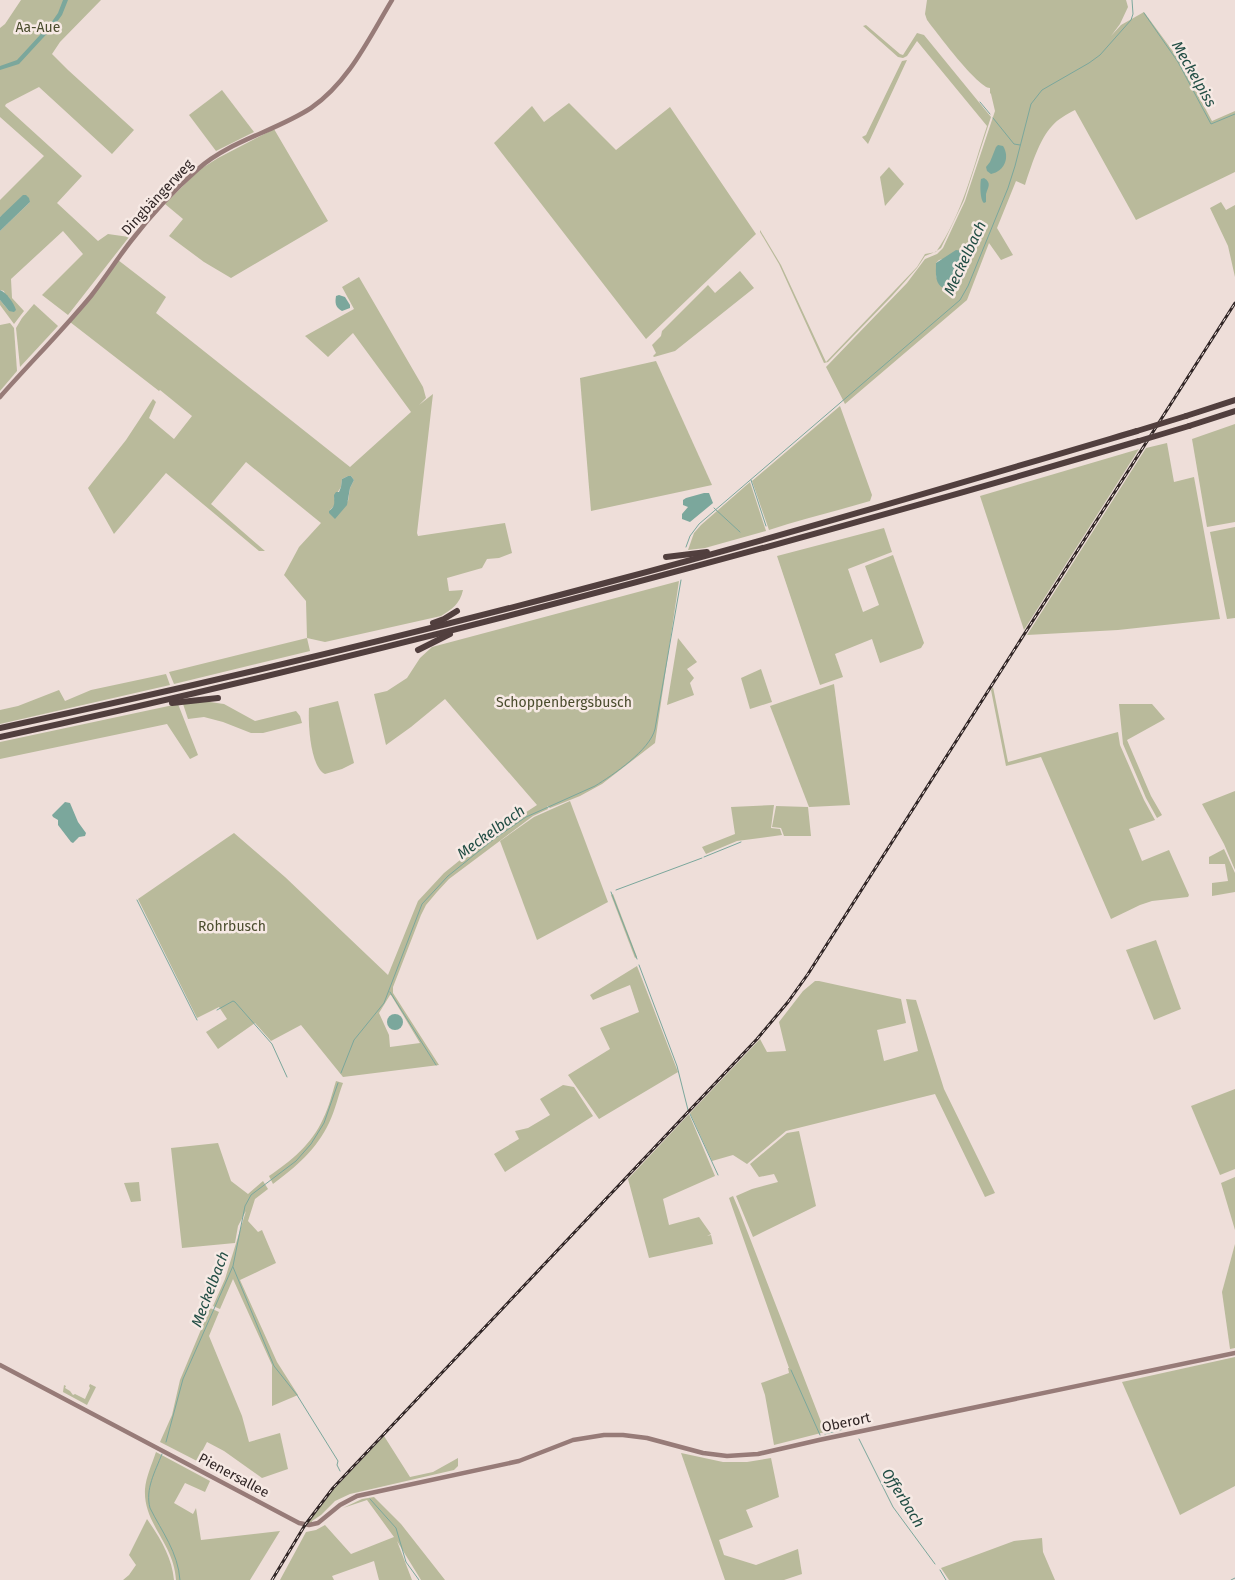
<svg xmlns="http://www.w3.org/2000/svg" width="1235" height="1580" font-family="'Fira Sans',sans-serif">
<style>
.green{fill:#b9ba9b;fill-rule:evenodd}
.water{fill:#7ba79c}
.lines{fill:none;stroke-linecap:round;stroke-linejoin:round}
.stream{stroke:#7ba79c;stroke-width:1}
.secondary{stroke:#977b78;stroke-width:4.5}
.motorway{stroke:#513f3e;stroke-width:6}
.rail-casing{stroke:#312626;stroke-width:3}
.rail{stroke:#f6e9e4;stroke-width:1;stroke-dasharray:4;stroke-linecap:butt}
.motorway-bridge{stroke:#513f3e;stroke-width:6}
.labels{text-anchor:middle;stroke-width:5;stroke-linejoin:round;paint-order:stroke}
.park-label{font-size:14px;fill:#4a4c2d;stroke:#f6e9e4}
.street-label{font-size:14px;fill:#312626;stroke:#f6e9e4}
.water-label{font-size:15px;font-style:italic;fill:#214d44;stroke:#f6e9e4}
</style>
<rect width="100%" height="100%" fill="#eeded9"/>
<!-- green -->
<g class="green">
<path d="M21,0H101L60,42L52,54L68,70L134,130L112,154L39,87L6,104L5,106L82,176L57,203L98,241L108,234L129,237L68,315L42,295L83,254L63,231L11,279L12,298L24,311L14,324L0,305V300L9,311L4,291L0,290V231L30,202L7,212L0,217V200L44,156L0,117V28L5,24Z"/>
<path d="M927,0H1126L1128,7L1120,24L1111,36L1121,25L1144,12L1180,61L1212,121L1235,111V172L1136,220L1075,110C1067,114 1058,119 1052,126C1039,140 1031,167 1025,185L1016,181L997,228L1013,255L1001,260L989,243L967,300L845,404L826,367L907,283L925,259L937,254L943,248L965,201L995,111L991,94L990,93V88C978,88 937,33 927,20L925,14ZM963,254L961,262L963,269L949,288L936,277V263L939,260Z"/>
<path d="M866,25L900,54L903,55L917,33L924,35L991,117L964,200L941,248L935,252L925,256L917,268L892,296L828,362L824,363L779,264L760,232V230L781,265L826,362L917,267L925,254L936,252C962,215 973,168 987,126L917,41L907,56L903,58L898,57L863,26Z"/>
<path d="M907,60L868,144L862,137L866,135L902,61Z"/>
<path d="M222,90L254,132L216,151L189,115Z"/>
<path d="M569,103L616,150L670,107L756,234L646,339L494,143L532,106L544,122Z"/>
<path d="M274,129L328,221L231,278L204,262L169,236L183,219L165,204L199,170L218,158Z"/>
<path d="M889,167L904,184L885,206L880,177Z"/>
<path d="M1221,202L1226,210L1235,205V277L1228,246L1210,208Z"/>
<path d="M118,260L166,297L156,313L350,467L411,412L353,333L328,357L305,336L354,309L342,287L359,277L423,387L426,398L419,405L433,394L417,533L418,536L505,523L512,553L499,558L487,559L482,568L447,578L449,591L463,590C460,604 452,609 441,616L325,642L307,638L310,651L174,684L169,672L307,638L306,601L284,575L299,547L321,523L246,462L211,504L265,551H259L166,473L114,534L88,488L126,440L153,399L156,402L149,418L174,439L192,416L160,390L159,391L70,322ZM348,476H351L354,480L350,488L348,501L329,511L334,506L336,502L334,498L341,487L342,479Z"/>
<path d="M740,271L754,288L675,351L654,357L653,356L656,353L652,345L661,336L662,331L708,285L715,293Z"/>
<path d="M34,304L58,326L20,367L16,328L22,318Z"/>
<path d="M10,323L14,328L17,371L0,391V325Z"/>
<path d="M656,361L712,485L591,511L580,378Z"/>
<path d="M840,406L872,495L870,501C837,511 802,519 769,530L752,481Z"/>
<path d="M1235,424V522L1207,527L1192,439Z"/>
<path d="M1167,443L1174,482L1194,477L1220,619L1118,630L1027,635L1146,448Z"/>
<path d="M1139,449L1024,630L980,496Z"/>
<path d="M750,482L766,531L705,548L688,550L694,533L701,525Z"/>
<path d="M1235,527V618L1227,619L1210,532Z"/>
<path d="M884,528L892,552L848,569L863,612L879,605L865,566L893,555L924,643L921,648L880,663L872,639L835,654L843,677L820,685L777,556Z"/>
<path d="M679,581L655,743L602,784L580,796L550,808L547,806L548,809L533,816L449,879L437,892L426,905L421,915L393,987V993L439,1065L343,1077L301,1025L271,1041L255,1023L218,1049L206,1032L227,1019L219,1007L197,1018L138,899L234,833L285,877L388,975L418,901L444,873L491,835L537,805L445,699L411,727L386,745L374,694L387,691L407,678L420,658L432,647ZM390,995H391L420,1043L390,1047L389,1035L379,1013Z"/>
<path d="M678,638L697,662L687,669L694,678L690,683L694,695L667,705Z"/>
<path d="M761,669L772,702L750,709L741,678Z"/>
<path d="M166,674L170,685L0,724V710L18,706L59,690L65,701L91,690Z"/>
<path d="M834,684L850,805L809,807L770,706Z"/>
<path d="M993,687L1008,762L1118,732L1120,745L1144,800L1155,820L1129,829L1142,861L1169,850L1189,895L1188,897L1152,901L1140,905L1111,919L1041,757L1006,766L991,690Z"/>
<path d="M203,701L224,704L255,721L296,711L300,716L302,723L263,733H251L223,722L204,717L188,719L183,704Z"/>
<path d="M338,701L354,763L342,769L325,774C310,767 308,723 309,708Z"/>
<path d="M178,704L198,755L190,759L167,724L0,759V742Z"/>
<path d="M1119,704H1152L1165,719L1127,740L1151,796L1162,815L1157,818L1146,798L1123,744Z"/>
<path d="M1235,791V870L1224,844L1202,804Z"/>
<path d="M570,801L608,902L537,940L500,841L534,817Z"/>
<path d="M774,805L771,828L780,829L782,835L737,841L706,854L702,847L735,834L731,807Z"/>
<path d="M776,806L808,807L811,836H784L781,828L772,827Z"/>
<path d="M1224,849L1235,873V892L1212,896V883L1228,881L1225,864H1209V857Z"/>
<path d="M613,894L637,957L635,958L611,895Z"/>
<path d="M1156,940L1181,1009L1154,1020L1126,950Z"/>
<path d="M637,966L678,1072L599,1119L568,1075L610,1049L600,1028L639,1012L630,985L593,1000L590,995Z"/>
<path d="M815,981H819L901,999L906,1023L877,1030L884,1061L918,1051L906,999L916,1000L944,1089L995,1193L985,1197L935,1094L786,1131L747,1164L733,1155L712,1161L690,1113L760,1039L767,1052L786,1051L779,1022L803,991Z"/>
<path d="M336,1081L343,1083C338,1096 335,1111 329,1123C316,1150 296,1167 273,1184L269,1176C291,1161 312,1144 323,1119C329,1107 332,1094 336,1081Z"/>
<path d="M563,1085L574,1087L593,1116L505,1172L494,1154L519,1139L515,1131L528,1128L550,1115L540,1099Z"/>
<path d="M1235,1089V1169L1220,1175L1191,1106Z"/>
<path d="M689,1114L715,1176L663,1199L669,1225L699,1217L711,1234L707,1236L711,1235L713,1244L649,1258L628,1179Z"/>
<path d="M799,1131L816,1206L753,1237L736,1196L752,1189L778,1182L774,1174L759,1177L750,1164L787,1133Z"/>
<path d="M218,1143L231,1181L248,1194L263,1181L268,1189L255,1199L248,1221L258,1232L262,1230L276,1263L240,1280L277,1362L298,1395L272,1406V1365L233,1279L220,1309L213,1306L225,1279L246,1211L238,1226L235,1243L182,1248L171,1148Z"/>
<path d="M1235,1177V1230L1221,1183Z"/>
<path d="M139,1182L141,1201L131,1202L124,1183Z"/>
<path d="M733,1196L739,1210L825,1432L774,1445L765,1395L761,1383L789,1373L788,1368H789L729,1198Z"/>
<path d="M1235,1244V1348L1230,1349L1222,1292Z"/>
<path d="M210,1308L219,1312L209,1336L242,1416L249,1442L280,1433L288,1469L262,1478L224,1451L207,1442L197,1461L160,1442L172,1415L180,1380Z"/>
<path d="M1235,1357V1486L1180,1515L1122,1382Z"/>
<path d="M90,1384L96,1387L87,1405L63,1392L64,1385L66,1386L65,1388L70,1391L73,1395L75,1394L85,1399L90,1388L89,1386Z"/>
<path d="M384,1436L410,1477L433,1472L458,1458V1466L454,1470L350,1494L335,1501L321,1515L312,1521V1523H307L333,1490Z"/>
<path d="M156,1452L210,1481L205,1492L185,1483L174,1503L193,1514L196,1508L201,1540L280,1531L250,1580H176C174,1543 143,1524 145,1489C146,1477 152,1464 156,1452Z"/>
<path d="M681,1453L723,1462H747L771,1458L779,1497L746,1510L753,1527L719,1540L724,1555L756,1565L798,1549L802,1574L784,1580H725Z"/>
<path d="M374,1497L401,1524L445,1580H421L397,1541L412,1580H379L374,1561L332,1576L334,1580H280L306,1532L316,1530L325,1525L351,1554L394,1537L367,1500L343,1508L362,1499Z"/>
<path d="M147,1519C160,1538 172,1557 174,1580H123L129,1575L136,1565L129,1555Z"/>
<path d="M1042,1538L1043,1552L1055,1580H949L941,1568L1014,1541Z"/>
</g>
<!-- water -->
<g class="water">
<path d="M63,0H68L62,15L54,26L19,64L0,70V66L17,60L51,23L58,13Z"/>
<path d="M998,145L1003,146C1010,157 1005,171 991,174L987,171L986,167L990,162L996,147Z"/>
<path d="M984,178C992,183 988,187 986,194C986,195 986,202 986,202L984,203C980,200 980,184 981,179Z"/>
<path d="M23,195H26L29,198L30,202L0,231V217Z"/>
<path d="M956,250L963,251L961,262L962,274C956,278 953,286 946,289C934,286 936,273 936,263Z"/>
<path d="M0,290C6,292 14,303 16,310L14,312L9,311L0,300Z"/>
<path d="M339,295L345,297L350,305V308L342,311C335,307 335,303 336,296Z"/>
<path d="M348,476H351L354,480L350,488L347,505L335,519L329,513V511C336,506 334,502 334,495L336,492H339L341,487L342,479Z"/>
<path d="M704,493H709L713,503L690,522L682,519V514L688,507L683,505V500L686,498Z"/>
<path d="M65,802L70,803L78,822L86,833L85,836L79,837L73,843L71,842L58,825V820L53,817L52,815Z"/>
<circle cx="395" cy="1022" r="8"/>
</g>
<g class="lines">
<!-- stream -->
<g class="stream">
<path d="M1144,13L1178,62L1211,124L1235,114"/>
<path d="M980,102L990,114"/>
<path d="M993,118L1014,144L1020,145"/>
<path d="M751,480L766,526"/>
<path d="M714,508L740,532"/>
<path d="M686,547L690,536L699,524L960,300L968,286L1008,188L1015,166L1031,104L1042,90L1089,63L1100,55L1131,20L1133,14L1132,0"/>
<path d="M704,857L741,842"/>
<path d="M616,890L702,858"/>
<path d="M611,892L637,959"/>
<path d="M137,900L197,1020"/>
<path d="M639,965L677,1066L688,1110"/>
<path d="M390,992L436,1065"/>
<path d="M217,1010L233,1001L235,1002L272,1044L287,1077"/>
<path d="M341,1073L354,1040L384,1003L422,904L448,876L494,839L526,817L595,786C613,775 650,750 655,729L681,580"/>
<path d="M690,1114L718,1175"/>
<path d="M233,1267L274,1366L297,1395L338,1461L337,1465L340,1471"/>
<path d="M791,1370L820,1435"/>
<path d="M825,1434L855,1426"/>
<path d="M859,1439L893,1507L935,1564"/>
<path d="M166,1442L183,1379L233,1266L245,1206L251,1195L296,1161L311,1144L324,1123L338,1083"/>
<path d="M162,1454C155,1472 145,1489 150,1508C162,1532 178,1552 180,1580"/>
<path d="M370,1499L396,1528L406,1562L419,1580"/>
<path d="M940,1570L946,1580"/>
<path d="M1231,1580L1235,1578"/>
</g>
<!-- secondary -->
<g class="secondary">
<path d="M0,397C30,363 62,331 91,296C105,278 117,259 131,241C151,215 174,190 198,169C229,141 276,131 311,108C349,82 369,38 392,0"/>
<path d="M0,1365L299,1523L309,1525L318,1523L340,1505L357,1496L519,1461L573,1440L604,1435H623L647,1438L703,1453L727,1456L758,1454L819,1440L1235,1353"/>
</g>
<!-- motorway -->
<g class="motorway">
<path d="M1186,416L1235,400"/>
<path d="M1189,426L1235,411"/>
<path d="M666,557L707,552"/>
<path d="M433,623L444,619L457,611"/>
<path d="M418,650L450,634"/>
<path d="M172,703L218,698"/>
<path d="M0,728C204,684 407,636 609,582C786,535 961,483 1137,431"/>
<path d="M0,737C383,654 762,552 1139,441"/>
</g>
<!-- rail casing -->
<g class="rail-casing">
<path id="rail" d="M272,1580L305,1525L333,1488L757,1039L788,1002L808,974L1235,303"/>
</g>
<!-- rail -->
<use href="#rail" class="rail"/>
<!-- motorway-bridge -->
<g class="motorway-bridge">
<path d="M1137,431L1186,416"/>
<path d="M1139,441L1189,426"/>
</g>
</g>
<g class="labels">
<!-- park labels -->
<g class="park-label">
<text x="38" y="32">Aa-Aue</text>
<text x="564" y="707">Schoppenbergsbusch</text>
<text x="232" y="931">Rohrbusch</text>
</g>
<!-- street labels -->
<g class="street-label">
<text transform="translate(157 197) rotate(-47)" y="5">Dingbängerweg</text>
<text transform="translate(846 1422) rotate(-12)" y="5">Oberort</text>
<text transform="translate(234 1475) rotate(28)" y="5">Pienersallee</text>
</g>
<!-- water labels -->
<g class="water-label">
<text transform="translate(1194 74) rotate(60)" y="5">Meckelpiss</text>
<text transform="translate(965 258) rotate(-65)" y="5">Meckelbach</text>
<text transform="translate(491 832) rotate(-36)" y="5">Meckelbach</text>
<text transform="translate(210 1289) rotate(-69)" y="5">Meckelbach</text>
<text transform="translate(903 1498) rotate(58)" y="5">Offerbach</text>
</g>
</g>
</svg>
